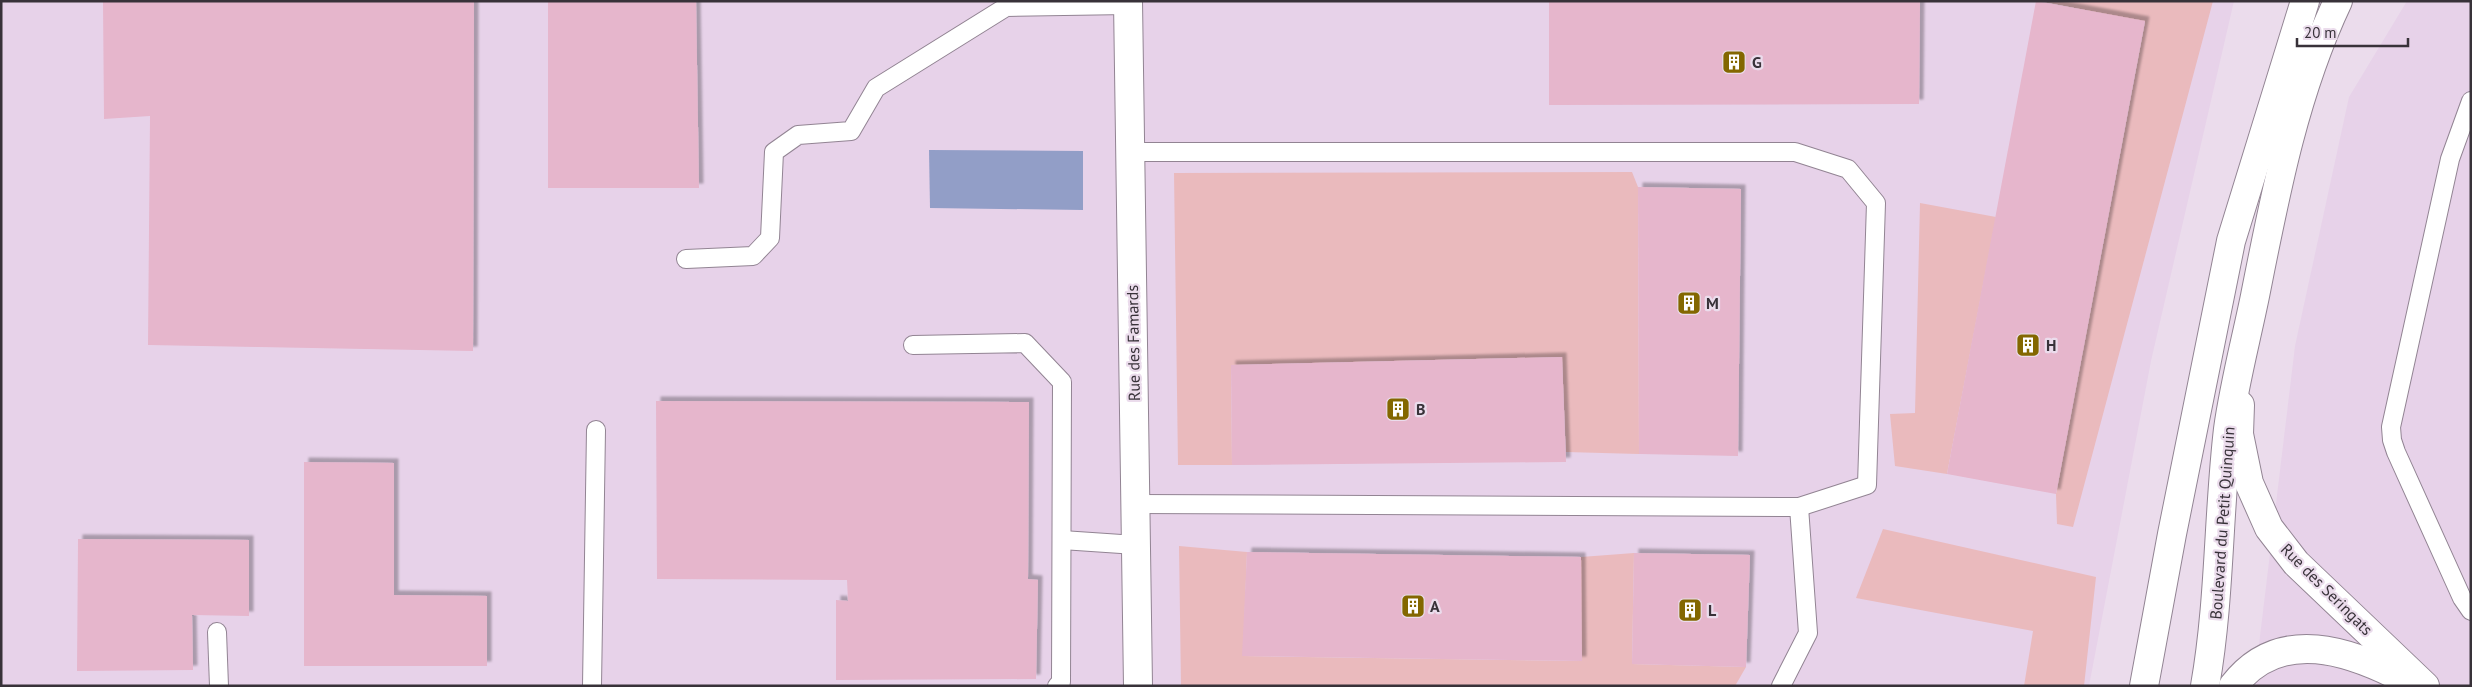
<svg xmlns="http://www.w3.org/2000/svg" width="2472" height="687" font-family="'PT Sans',sans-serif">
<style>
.built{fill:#e7d2e9}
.green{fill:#eababd}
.water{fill:#929ec7}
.building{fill:#e6b6cc;filter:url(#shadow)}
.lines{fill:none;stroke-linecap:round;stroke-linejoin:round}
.lane-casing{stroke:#928493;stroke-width:20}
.street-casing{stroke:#928493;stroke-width:30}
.primary-casing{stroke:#928493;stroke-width:30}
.lane{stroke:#fff;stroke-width:18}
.street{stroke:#fff;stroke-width:28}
.primary{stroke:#fff;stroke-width:28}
.labels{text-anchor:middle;stroke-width:4.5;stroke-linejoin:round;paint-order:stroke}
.poi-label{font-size:16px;font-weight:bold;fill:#383239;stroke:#ebdcec;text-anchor:start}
.street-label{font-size:16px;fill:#383239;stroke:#ebdcec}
</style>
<defs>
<filter id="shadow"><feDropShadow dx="4.5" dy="-4.5" stdDeviation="1" flood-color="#0004"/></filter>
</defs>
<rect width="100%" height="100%" fill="#ebdcec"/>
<!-- built -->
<g class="built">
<path d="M1,1H2234L2151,361L2089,686H1Z"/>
<path d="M2407,1H2471V686H2254L2295,346L2349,97Z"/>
</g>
<!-- green -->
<g class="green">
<path d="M2039,1H2213L2073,527L2057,524L2056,494L2145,22Z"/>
<path d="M1632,172L1638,187L1639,454L1566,452L1562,357L1231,365L1232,465H1178L1174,173Z"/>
<path d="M1920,203L1996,217L1947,474L1895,466L1890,414L1915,413Z"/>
<path d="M1883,529L2096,577L2084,686H2024L2033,631L1856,598Z"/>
<path d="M1179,546L1247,552L1243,656L1581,661V557L1634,553L1632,664L1746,667L1735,686H1181Z"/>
</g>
<!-- water -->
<path class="water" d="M929,150L1083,151V210L930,208Z"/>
<!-- building -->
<g class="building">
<path d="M103,1H474L473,351L148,345L150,116L104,119Z"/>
<path d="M548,1H696L699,188H548Z"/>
<path d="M2036,1L2145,21L2056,494L1947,474Z"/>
<path d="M1549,2H1920L1919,104L1549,105Z"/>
<path d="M1638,187L1741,189L1738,456L1639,454Z"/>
<path d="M1562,357L1566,462L1232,465L1231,365Z"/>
<path d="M656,401L1029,402L1028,579L1038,580L1036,679L836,680V600L848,601L847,580L657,579Z"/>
<path d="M304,462L394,463V595L487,596V666H304Z"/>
<path d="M78,539L249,540V616L192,615L193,670L77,671Z"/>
<path d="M1247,552L1581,557L1582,661L1242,656Z"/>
<path d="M1634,553L1750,555L1746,667L1632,664Z"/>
</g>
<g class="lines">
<!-- lane casing -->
<g class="lane-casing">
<g id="lane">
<path d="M2471,101L2450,159L2391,427L2392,440L2396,452L2462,598L2471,611"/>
<path d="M1130,152H1795L1848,169L1876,203L1867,485L1799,507"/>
<path d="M686,259L753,256L770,238L774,152L798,135L851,131L876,88L1006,7L1128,5"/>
<path d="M913,345L1025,343L1062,382L1061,682L1057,686"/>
<path d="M1135,504L1799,507L1808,633L1781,686"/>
<path d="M1062,540L1136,545"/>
<path d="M217,632L219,686"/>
<path d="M592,686L596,430"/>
</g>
</g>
<!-- street casing -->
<g class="street-casing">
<g id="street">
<path d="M1128,1L1138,686"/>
<path d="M2240,405L2239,434L2249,483L2269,528L2296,563L2425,686"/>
<path d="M2233,686C2280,625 2351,651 2408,681"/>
</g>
</g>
<!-- primary casing -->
<g class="primary-casing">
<g id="primary">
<path d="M2144,686L2172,534L2231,241L2305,1"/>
<path d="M2205,686C2220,601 2218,515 2228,429C2234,385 2246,340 2255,296C2275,195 2294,94 2338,1"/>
</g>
</g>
<!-- lane -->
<use href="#lane" class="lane"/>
<!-- street -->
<use href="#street" class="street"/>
<!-- primary -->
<use href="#primary" class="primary"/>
</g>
<!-- icons -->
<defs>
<g id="building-square" transform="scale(1.25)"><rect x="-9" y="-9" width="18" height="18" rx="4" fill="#836700" stroke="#ebdcec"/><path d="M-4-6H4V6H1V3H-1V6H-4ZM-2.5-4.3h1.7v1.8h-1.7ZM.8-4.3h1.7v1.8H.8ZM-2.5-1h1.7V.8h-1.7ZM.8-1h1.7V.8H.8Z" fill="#fff"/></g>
</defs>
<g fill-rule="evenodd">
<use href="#building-square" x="1734" y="62"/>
<use href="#building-square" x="1689" y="303"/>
<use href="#building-square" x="2028" y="345"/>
<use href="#building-square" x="1398" y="409"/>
<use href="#building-square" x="1413" y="606"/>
<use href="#building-square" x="1690" y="610"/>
</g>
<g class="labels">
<!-- poi labels -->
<g class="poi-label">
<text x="1752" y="68">G</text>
<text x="1706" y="309">M</text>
<text x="2046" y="351">H</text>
<text x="1416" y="415">B</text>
<text x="1430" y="612">A</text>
<text x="1708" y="616">L</text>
</g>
<!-- street labels -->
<g class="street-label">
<text transform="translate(1133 343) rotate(-91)" y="6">Rue des Famards</text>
<text transform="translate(2222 523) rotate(-86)" y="6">Boulevard du Petit Quinquin</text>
<text transform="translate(2327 589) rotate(45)" y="6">Rue des Seringats</text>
</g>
</g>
<!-- border -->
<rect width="2472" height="687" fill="none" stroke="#383239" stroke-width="5"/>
<!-- scale -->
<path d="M2297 38v8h111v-8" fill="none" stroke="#383239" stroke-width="2.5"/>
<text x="2304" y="38" font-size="15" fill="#383239" stroke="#ebdcec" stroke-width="4" paint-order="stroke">20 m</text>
</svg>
